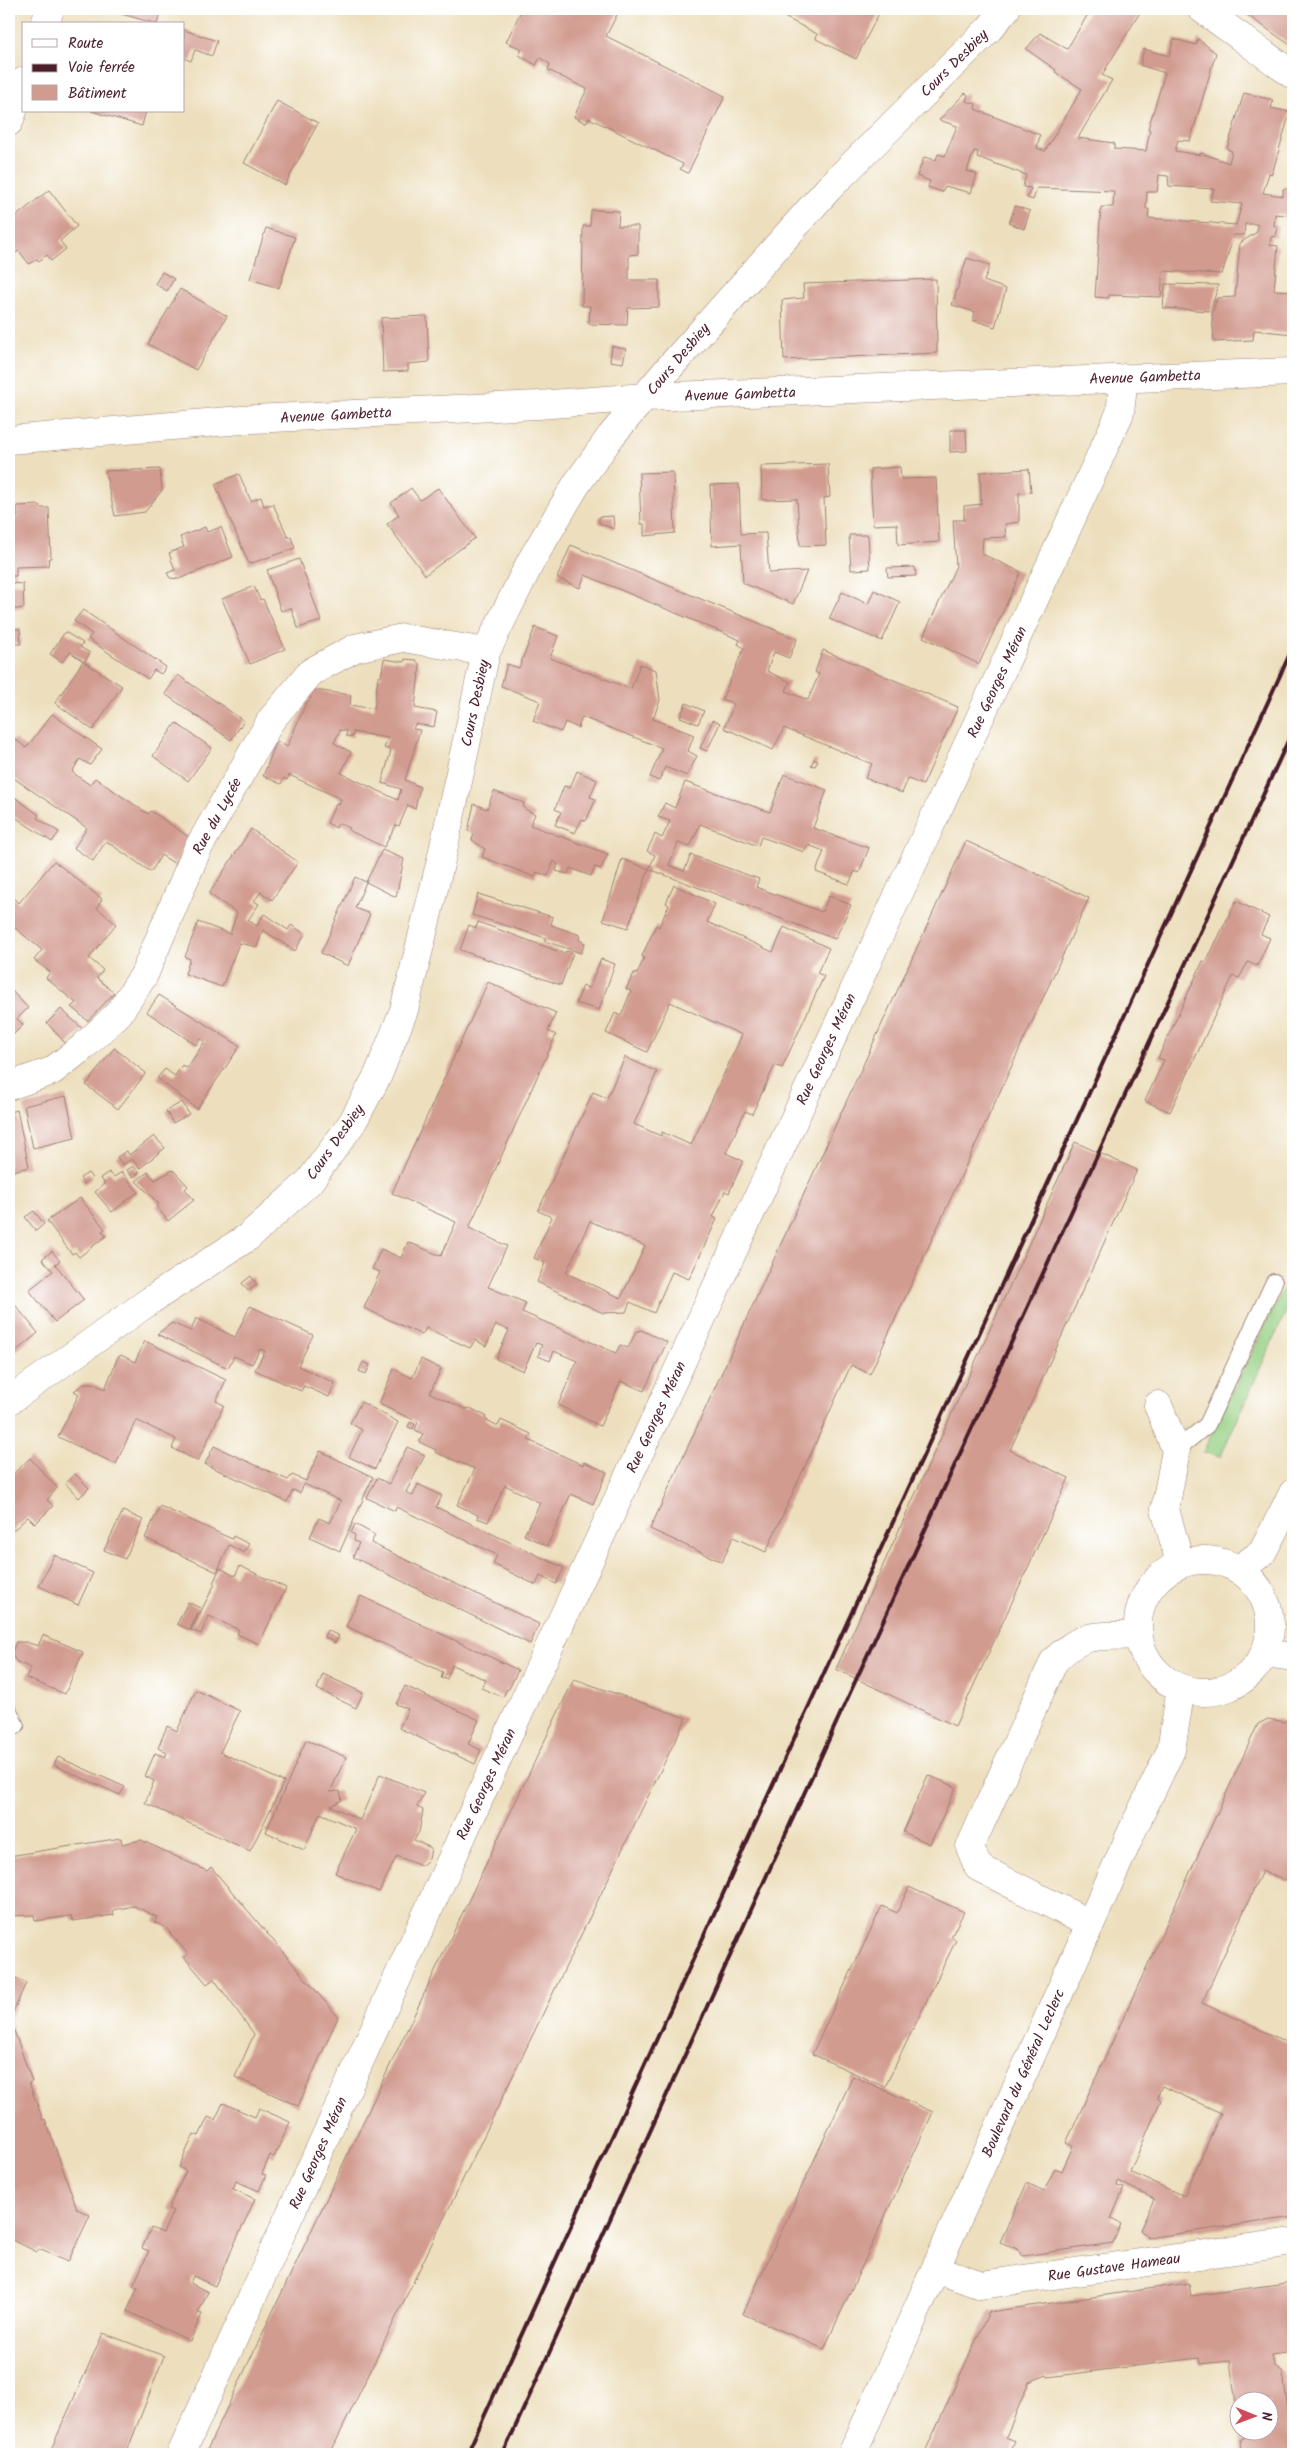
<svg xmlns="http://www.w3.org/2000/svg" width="1302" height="2463" font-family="Kalam,sans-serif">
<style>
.green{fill:#96d083;stroke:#707857}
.building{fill:#d29b90;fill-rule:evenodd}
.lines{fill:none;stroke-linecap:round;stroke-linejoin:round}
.service-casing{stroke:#9c7f74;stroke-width:18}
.minor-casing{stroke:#9c7f74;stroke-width:29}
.tertiary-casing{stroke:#9c7f74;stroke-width:29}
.secondary-casing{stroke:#9c7f74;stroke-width:29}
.service{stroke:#fff;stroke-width:16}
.minor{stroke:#fff;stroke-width:28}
.tertiary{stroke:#fff;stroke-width:28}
.secondary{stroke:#fff;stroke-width:28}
.rail{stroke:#4a1f2b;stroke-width:4}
.labels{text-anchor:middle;stroke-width:5;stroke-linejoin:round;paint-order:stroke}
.street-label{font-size:15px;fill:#4a1f2b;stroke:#fff}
</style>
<rect width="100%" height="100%" fill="#fff"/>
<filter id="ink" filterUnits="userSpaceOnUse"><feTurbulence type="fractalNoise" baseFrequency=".02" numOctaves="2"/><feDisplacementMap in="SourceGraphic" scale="10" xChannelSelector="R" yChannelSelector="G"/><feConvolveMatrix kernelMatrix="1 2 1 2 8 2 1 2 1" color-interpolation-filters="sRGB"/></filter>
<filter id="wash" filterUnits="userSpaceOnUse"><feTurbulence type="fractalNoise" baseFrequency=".0096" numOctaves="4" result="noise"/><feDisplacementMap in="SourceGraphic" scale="20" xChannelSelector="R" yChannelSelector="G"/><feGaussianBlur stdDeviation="1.12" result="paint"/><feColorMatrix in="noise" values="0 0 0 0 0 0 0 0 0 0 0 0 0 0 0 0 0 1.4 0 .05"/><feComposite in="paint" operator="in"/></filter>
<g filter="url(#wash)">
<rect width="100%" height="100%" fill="#eddfbd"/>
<!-- green -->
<path class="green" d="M1293,1269V1296L1220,1457L1203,1452Z"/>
<g id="blocks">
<!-- building -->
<g class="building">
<path d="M116,9H162L157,24L115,12Z"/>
<path d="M522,9H620L606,36L725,96L688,173L680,169L683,164L589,118L586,123L574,117L587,89L548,70L550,64L540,58L536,65L519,55L522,49L506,42Z"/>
<path d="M769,9H881L856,59L816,39L817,34Z"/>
<path d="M1091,9H1142L1102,75L1112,80L1078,138L1114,143V149L1146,151L1150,130L1148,129L1165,73L1140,65L1144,49L1169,56L1174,39L1196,45L1198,39L1216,53L1190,141L1178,140L1175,151L1200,155L1201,153L1229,163L1232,151L1227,149L1244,93L1273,100L1271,108L1290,112L1272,174L1269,173L1263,193L1283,196V189H1293V216L1275,214L1274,226H1278L1276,236L1271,237L1270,245L1278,246L1274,290L1293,291V334L1254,330L1253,340L1214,342L1212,314L1217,298L1235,297L1240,243L1257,232V224H1245L1244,235H1234L1222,274L1163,271L1161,297L1109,295V298L1095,297L1101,207H1113L1114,191L1037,188L1033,200L1027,198L1031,188L1023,187L1026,175L977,157L978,152L974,151L967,171L977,174L971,193L945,186L942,192L928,187L930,181L917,176L924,157L936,160L938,154L945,156L957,126L939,120L965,93L968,95L966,101L976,104L975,109L1040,135L1037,148L1045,151L1082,89L1055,72L1056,70L1026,49L1040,33L1067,49ZM1159,175L1168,176L1169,186L1214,189L1210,201L1242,204L1236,225L1148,218L1149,209H1146L1147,192H1157Z"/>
<path d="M1244,9H1293V47L1243,12Z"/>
<path d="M184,30L217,41L212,56L195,50L191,61L184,58Z"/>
<path d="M277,101L318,123L285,185L244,163Z"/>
<path d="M91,111H146L142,126Z"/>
<path d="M49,190L77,226L60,241L66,249L51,261L47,255L39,261L37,259L29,264L19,251L12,255L9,252V222Z"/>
<path d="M1015,206L1030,211L1024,229L1009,223Z"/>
<path d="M591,210L619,211L618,226H638V254L629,255V280H659V307L628,308L627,325L589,324L590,306H582L583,226H590Z"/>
<path d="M266,228L295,237L279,288L250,279Z"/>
<path d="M967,258L990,265L984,281L1006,289L995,327L973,320L975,312L952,305Z"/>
<path d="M162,272L174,279L167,291L155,284Z"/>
<path d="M936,279L937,353L784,360L782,300L804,298L803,284Z"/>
<path d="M1165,284L1218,285L1211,311L1163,308Z"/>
<path d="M180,289L227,316L196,370L148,344Z"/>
<path d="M427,316L429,362L408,364V371L383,372L381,318Z"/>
<path d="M612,346L626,349L623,363L610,361Z"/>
<path d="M950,430H966L967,451L950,452Z"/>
<path d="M828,464L830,497L824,498L826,545L800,546L797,499L762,500L761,466Z"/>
<path d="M900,467L901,479L936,478L939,542L898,545L897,524L873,525L870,469Z"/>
<path d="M160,469L162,490L145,512L115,516L105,471Z"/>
<path d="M1029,469L1031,492L1019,493V522L1005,524L1006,537L983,538L982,554L1021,572L979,664L923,637L956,566L953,520H964V506L981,504L980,472Z"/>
<path d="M673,472L675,533L644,536V524H641L639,473Z"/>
<path d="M239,474L251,501L261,497L264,506L273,504L288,537H291L295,548L249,564L215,484Z"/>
<path d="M739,484L741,534L766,533L769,573L807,571L793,604L743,583L741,544L712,546L710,485Z"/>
<path d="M411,488L420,500L438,488L475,538L425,575L387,524L399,515L391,503Z"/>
<path d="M40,505V508H49L51,558H49L48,566L16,567V576H9V517H18L17,506Z"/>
<path d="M613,516L614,529L599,523V517Z"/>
<path d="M205,527L207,532L221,527L233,557L179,579L170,578L167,573L175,570L169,553L184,547L180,537Z"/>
<path d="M849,535H868L870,569L851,570Z"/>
<path d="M571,545L797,639L789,658L774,652L767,671L790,682L786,691L808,700L819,674L815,672L823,650L958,707L923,785L908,779L902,793L865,778L872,764L784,728L773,750L724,728L734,704L722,699L744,648L738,644L740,640L585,575L580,588L557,578Z"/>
<path d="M299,559L321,621L298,628L291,608L281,611L267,570Z"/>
<path d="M915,567L916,576L888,577L887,568Z"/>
<path d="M9,583L23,584L24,608L9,610Z"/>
<path d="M254,586L260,600L263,599L285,649L250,664L222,599Z"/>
<path d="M874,590L900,602L882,641L829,619L842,592L868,604Z"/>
<path d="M83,610L166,667L161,674L154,670L148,679L88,639L92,634L74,621Z"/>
<path d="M535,627L558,636L550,658L631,689L640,664L656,670L660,700L653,719L694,735L688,751L697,756L687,776L665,767L659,781L650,777L662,748L582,717L578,728L565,722L561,732L533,721L540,701L501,686L507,664L519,668Z"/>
<path d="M9,629H20L21,644H9Z"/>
<path d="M65,632L83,643L80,647L90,653L84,662L122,686L93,730L55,703L83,661L70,652L62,662L50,654Z"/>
<path d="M384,659L404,662L405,659L416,660L420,665L415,708L437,712L434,727L415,724L413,729L420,730L405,780L420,787L415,809L408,805L399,826L396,825L384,847L348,830L350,828L338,823L336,828L327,823L336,803L339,804L341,799L289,775L287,780L284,778L281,784L263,776L277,741L287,747L306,703L311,698L309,696L314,690L351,695L350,705L374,709L378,677H381ZM340,730L347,731L346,736L353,737V732L388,738L384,748L391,750L382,783L401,789L398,800L341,773L351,752L334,743Z"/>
<path d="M178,675L244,721L231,740L165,694Z"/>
<path d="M686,703L704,711L698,724L680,717Z"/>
<path d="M52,714L102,749L90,765L80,759L72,772L90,785L95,778L148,814L151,811L189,837L175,864L161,855L151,872L106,841L93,861L74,848L87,828L9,775V742L15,739L26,748Z"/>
<path d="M713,720L720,723L707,751L700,748Z"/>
<path d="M176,723L212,748L188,781L153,756Z"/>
<path d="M814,759L818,761L815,766L811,765Z"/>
<path d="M577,771L597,780L590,797L596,799L586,821L582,819L575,833L555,825L561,812L555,809L564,786L570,788Z"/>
<path d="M784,774L827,790L813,828L869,848L859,873L855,871L849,884L816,872L824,851L808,845L804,852L761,837L758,846L700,824L690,847L678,843L669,865L684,871L691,855L759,879L756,887L822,912L829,896L851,905L835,939L649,869L628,928L603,920L622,859L649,869L655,855L647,851L655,834L662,838L670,821L658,817L665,803L675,808L685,782L770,812Z"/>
<path d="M494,791L524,803L523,808L535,814L530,825L608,854L601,869L595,867L591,876L570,868L568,874L556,871L558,864L554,861L548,876L537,872L535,877L482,857L485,849L472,840L474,834L468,831L474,804L487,809Z"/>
<path d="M9,793L39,815L37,818L59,832L52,842L9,813Z"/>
<path d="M251,829L298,862L272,900L261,892L254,901L259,904L248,920L257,926L264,914L288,930L291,925L305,934L295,951L263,930L257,947L239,943L222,987L185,974L190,959L185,957L198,922L230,934L237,913L209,894Z"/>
<path d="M966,841L1089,898L870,1374L851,1365L766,1552L733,1537L722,1562L650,1529Z"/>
<path d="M382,850L404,859L396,897L366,882Z"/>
<path d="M54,861L102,899L97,908L116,924L89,958L103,970L97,978L114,993L88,1021L71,1007L76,1003L46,978L50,972L34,960L42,950L9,923V895L19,903Z"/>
<path d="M355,877L366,882L355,908L370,914L348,966L321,953Z"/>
<path d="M674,885L715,904L707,922L773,952L784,927L829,948L817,973L824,976L782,1068L775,1065L752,1114L745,1111L726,1153L743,1161L729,1193L725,1191L713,1217L717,1219L689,1279L672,1272L654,1313L630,1302L626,1312L603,1313L537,1282L545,1263L534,1258L552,1217L538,1211L593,1092L607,1098L625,1057L657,1072L634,1124L661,1136L662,1132L691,1145L742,1035L670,1002L647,1052L606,1033L615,1013L621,1016L631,991L626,989L634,973L637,974L644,958L642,956L656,925L659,927L669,905L666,903ZM590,1221L645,1246L621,1298L566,1273Z"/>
<path d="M478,894L553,917L551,925L580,935L579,940L585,943L581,953L544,941L546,938L472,915Z"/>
<path d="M1236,901L1269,917L1261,934L1270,938L1257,966L1248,962L1239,978L1233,976L1170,1112L1145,1101L1164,1060L1158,1058L1203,961L1206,962Z"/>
<path d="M478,922L563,953L567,951L573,953L561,985L460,950L469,925L476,928Z"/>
<path d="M601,959L615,964L599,1010L576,1003L583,986L589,988Z"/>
<path d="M488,982L556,1013L548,1031L556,1035L469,1228L507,1246L488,1287L526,1303L522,1312L616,1353L620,1345L628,1348L636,1332L641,1330L667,1342L644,1391L621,1381L600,1426L558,1405L577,1361L554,1351L550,1361L538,1356L542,1345L536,1343L523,1371L496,1359L509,1330L496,1325L486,1346L475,1340L470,1348L426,1328L422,1335L364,1308L380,1272L372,1269L381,1249L401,1258L408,1242L441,1256L456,1222L392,1193Z"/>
<path d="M9,988L28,1008L17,1019L23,1025L12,1036L9,1033Z"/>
<path d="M159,995L240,1046L197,1109L157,1078L165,1069L175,1076L182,1065L187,1068L205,1041L200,1039L196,1045L147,1012Z"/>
<path d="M61,1009L83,1029L67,1045L47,1023Z"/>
<path d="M114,1048L146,1073L118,1109L86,1085Z"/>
<path d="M66,1096L75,1138L33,1148L24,1106Z"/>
<path d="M182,1102L189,1114L173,1123L166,1111Z"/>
<path d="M17,1110L29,1167L9,1172V1112Z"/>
<path d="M154,1136L165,1148L140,1168L132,1159L123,1165L117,1157L127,1151L129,1155Z"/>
<path d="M1075,1142L1137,1170L1010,1450L1069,1478L955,1726L836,1669Z"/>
<path d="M133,1166L139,1172L133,1177L127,1170Z"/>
<path d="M173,1170L188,1186L185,1189L194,1200L168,1221L156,1206L159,1204L136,1181L148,1172L155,1180Z"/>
<path d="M109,1172L114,1177L122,1172L138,1192L112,1212L95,1192L105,1183L100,1178Z"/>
<path d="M88,1173L92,1178L84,1184L80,1178Z"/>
<path d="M80,1198L105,1229L102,1231L106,1236L79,1257L75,1252L72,1254L47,1221Z"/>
<path d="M34,1211L44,1224L36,1231L25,1217Z"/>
<path d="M52,1251L60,1261L55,1264L84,1300L55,1322L29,1290L53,1271L42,1259Z"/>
<path d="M251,1276L257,1285L248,1291L242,1283Z"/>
<path d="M12,1301L38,1333L9,1357V1303Z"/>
<path d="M250,1306L313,1335L298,1366L335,1383L329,1397L304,1386L301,1391L255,1370L265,1351L260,1349L252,1364L234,1356L228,1368L157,1334L172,1323L191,1331L196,1318L235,1337Z"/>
<path d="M145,1341L226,1380L216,1401L224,1405L198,1461L172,1448L176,1439L136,1420L116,1464L58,1437L79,1394L74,1391L85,1383H92L105,1389L118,1357L121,1355L135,1362Z"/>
<path d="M421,1359L441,1369L430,1393L465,1409L470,1408L486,1416L485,1419L498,1426L501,1420L531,1434L528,1440L583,1465L584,1462L607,1472L593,1504L571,1494L547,1546L524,1535L540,1503L505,1485L488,1522L477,1518L478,1515L457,1505L475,1469L435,1452L436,1450L419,1442L423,1434L415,1430L418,1422L379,1404L394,1369L412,1378Z"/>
<path d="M363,1362L370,1365L366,1374L359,1371Z"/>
<path d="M361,1402L398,1422L375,1469L349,1457L362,1430L350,1423Z"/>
<path d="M410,1422L415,1424L413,1429L408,1427Z"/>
<path d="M214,1446L288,1480L292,1475L306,1481L320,1451L373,1477L340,1551L310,1537L319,1518L330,1523L341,1501L304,1484L300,1493L293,1490L287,1502L205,1464Z"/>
<path d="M407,1447L425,1455L406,1492L413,1496L418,1484L442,1496L436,1507L564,1568L556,1584L540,1576L536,1585L493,1564L497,1555L396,1507L395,1511L367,1498L377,1478L389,1484Z"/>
<path d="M30,1458L57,1488L47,1500L53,1506L35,1524L28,1517L9,1534V1478Z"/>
<path d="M75,1474L89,1488L79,1498L65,1483Z"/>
<path d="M160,1506L232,1539L233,1536L249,1544L244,1553L229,1545L217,1572L145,1538Z"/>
<path d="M123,1511L143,1520L125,1559L104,1550Z"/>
<path d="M355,1524L375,1535L371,1543L539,1624L530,1644L353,1557L359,1543L354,1541L355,1535L351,1533Z"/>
<path d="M54,1555L93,1573L78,1605L39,1586Z"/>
<path d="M240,1566L286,1588L259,1644L237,1634L239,1630L209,1616L201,1634L191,1630L215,1584L213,1583L220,1568L235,1576Z"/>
<path d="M361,1596L518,1670L509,1689H507L503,1697L481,1688L486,1680L452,1665L447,1679L441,1678L443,1672L346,1626Z"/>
<path d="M188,1602L200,1608L190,1630L177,1624Z"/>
<path d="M327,1630L339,1636L335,1643L324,1637Z"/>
<path d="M43,1635L83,1652L65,1694L26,1678L31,1668L17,1662L11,1654L16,1642H26L38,1646Z"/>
<path d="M323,1674L363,1693L356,1708L317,1689Z"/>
<path d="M574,1679L686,1718L330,2454H205Z"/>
<path d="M405,1686L479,1720L468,1744L481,1750L475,1764L399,1728L408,1709L396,1704Z"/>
<path d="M196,1690L240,1711L220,1752L284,1782L250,1851L145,1803L154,1781L145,1776L155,1753L165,1757L167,1753L158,1748L167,1726L177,1731Z"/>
<path d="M1268,1719L1293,1723V1884L1262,1871L1202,2003L1293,2045V2217L1148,2238L1140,2230L1154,2199L1118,2181L1117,2186L1124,2188L1111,2219L1121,2224L1113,2243L1023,2256L1017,2249L1000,2242L1027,2183L1044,2191L1055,2168L1062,2171L1073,2146L1066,2143L1258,1724ZM1162,2086L1221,2113L1184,2196L1130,2172L1161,2100L1157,2097Z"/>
<path d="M306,1740L346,1757L330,1792L340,1791L342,1800L331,1806L360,1820L380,1774L424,1793L417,1807L423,1810L419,1832L414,1840L431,1848L429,1859L421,1866L397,1856L379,1892L335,1873L356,1829L320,1813L304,1850L266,1832Z"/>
<path d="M58,1757L125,1787L120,1795L54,1765Z"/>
<path d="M928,1775L956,1787L930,1844L903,1832Z"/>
<path d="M121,1838L122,1844L141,1840L207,1871L211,1867L338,2017L298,2106L235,2077L254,2034L214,1979L207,1984L184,1957L188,1954L165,1927L154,1922L157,1917L134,1906L113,1910L114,1915L73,1921L71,1916L35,1921L34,1915L9,1916V1856Z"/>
<path d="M909,1887L964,1912L951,1937L956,1940L885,2087L812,2054L882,1906L897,1913Z"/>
<path d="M9,1975L26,1983L10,2019L32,2082L29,2083L43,2120L45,2119L77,2209L90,2215L68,2262L39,2249L37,2252L9,2238Z"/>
<path d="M853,2076L933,2112L824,2349L743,2314Z"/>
<path d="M223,2103L255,2117L259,2108L290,2122L274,2157L270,2155L262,2174L266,2175L259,2191L236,2181L233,2189L255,2199L215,2286L193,2276L190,2283L208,2292L198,2313L202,2314L190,2341L127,2311L138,2288L133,2286L149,2251L142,2248L151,2228L163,2233L173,2211L168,2209L186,2171L179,2167L194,2134L199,2136L208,2117L215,2120Z"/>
<path d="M1293,2282V2352L1272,2355L1274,2365L1283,2372L1293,2454H1242L1241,2439L1244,2438L1243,2430H1270V2400H1240V2411H1237L1230,2361L1200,2364L1199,2358L1048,2377L1047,2375L1029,2382L1006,2437L1015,2441L1010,2454H924L989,2312L1189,2283L1191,2296Z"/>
<path d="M103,2333L164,2356L126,2454H49Z"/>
</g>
</g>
</g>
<g filter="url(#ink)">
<use href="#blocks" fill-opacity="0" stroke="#9c7f74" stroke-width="1"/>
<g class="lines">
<!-- service casing -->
<g class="service-casing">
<g id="service">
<path d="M1176,1450L1207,1425L1274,1282"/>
<path d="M9,1711L16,1726"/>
</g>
</g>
<!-- minor casing -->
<g class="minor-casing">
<g id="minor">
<path d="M1202,9L1293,75"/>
<path d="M45,24L50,9"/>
<path d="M9,122L24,81"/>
<path d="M9,440L253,419L538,405L646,397L1293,372"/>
<path d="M9,1086L52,1071L83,1047L119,1013L144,975L197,850L271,720L311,672L355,648L403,638L486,652"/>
<path d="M1158,1405L1176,1450L1165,1509L1180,1563"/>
<path d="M1090,1924L978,1867L970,1847L1054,1661C1086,1629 1097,1638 1138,1635"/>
<path d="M936,2269L981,2285L1293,2242"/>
<path d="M181,2454L488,1779L921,846L1120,413L1124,378"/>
</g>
</g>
<!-- tertiary casing -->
<g class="tertiary-casing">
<g id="tertiary">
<path d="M9,1401L151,1300L248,1237L309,1182L352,1123L378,1075L404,1010L441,860L486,652L531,561L576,485L611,436L669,368L828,189L989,29L1006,9"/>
<path d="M1239,1569L1262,1553L1293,1493"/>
</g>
</g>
<!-- secondary casing -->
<g class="secondary-casing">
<g id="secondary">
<circle cx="1204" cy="1626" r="66"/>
<path d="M1265,1653L1293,1657"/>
<path d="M852,2454L1133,1829L1171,1750L1181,1688"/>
</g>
</g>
<!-- service -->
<use href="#service" class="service"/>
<!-- minor -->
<use href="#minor" class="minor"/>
<!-- tertiary -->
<use href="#tertiary" class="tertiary"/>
<!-- secondary -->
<use href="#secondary" class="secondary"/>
<!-- rail -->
<g class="rail">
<path d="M467,2454L1293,647"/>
<path d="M503,2454L849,1695L1293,730"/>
</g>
</g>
</g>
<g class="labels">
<!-- street labels -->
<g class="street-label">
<text transform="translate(954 63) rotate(-45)" y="5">Cours Desbiey</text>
<text transform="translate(678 359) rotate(-50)" y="5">Cours Desbiey</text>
<text transform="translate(1145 377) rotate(-2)" y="5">Avenue Gambetta</text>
<text transform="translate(740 394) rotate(-2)" y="5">Avenue Gambetta</text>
<text transform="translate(336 415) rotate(-3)" y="5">Avenue Gambetta</text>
<text transform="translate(997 682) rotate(-65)" y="5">Rue Georges Méran</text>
<text transform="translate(475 703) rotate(-78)" y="5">Cours Desbiey</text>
<text transform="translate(217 816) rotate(-61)" y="5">Rue du Lycée</text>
<text transform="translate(826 1049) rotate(-65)" y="5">Rue Georges Méran</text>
<text transform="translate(335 1142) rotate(-55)" y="5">Cours Desbiey</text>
<text transform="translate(656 1417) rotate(-65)" y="5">Rue Georges Méran</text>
<text transform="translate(486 1784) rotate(-65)" y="5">Rue Georges Méran</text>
<text transform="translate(1023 2073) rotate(-66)" y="5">Boulevard du Général Leclerc</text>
<text transform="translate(318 2153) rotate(-66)" y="5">Rue Georges Méran</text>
<text transform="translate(1114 2267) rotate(-8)" y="5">Rue Gustave Hameau</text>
</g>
</g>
<!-- margin -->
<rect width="1302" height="2463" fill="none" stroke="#fff" stroke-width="30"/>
<!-- legend -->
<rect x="22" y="22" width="162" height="90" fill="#ffffff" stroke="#b7a5aa"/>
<rect x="32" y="39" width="25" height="8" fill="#ffffff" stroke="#b7a5aa"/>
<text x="68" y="48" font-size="15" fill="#4a1f2b">Route</text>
<rect x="32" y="64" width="25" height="8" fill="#4a1f2b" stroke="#b7a5aa"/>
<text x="68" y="72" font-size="15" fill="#4a1f2b">Voie ferrée</text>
<rect x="32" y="85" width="25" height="15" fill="#d29b90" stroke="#b7a5aa"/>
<text x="68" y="98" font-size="15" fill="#4a1f2b">Bâtiment</text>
<!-- north arrow -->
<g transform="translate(1254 2416) rotate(91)"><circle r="24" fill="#ffffff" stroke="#b7a5aa"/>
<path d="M0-4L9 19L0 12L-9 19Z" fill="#d1495b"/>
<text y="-8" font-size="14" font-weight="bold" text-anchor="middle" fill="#4a1f2b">N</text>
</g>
</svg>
